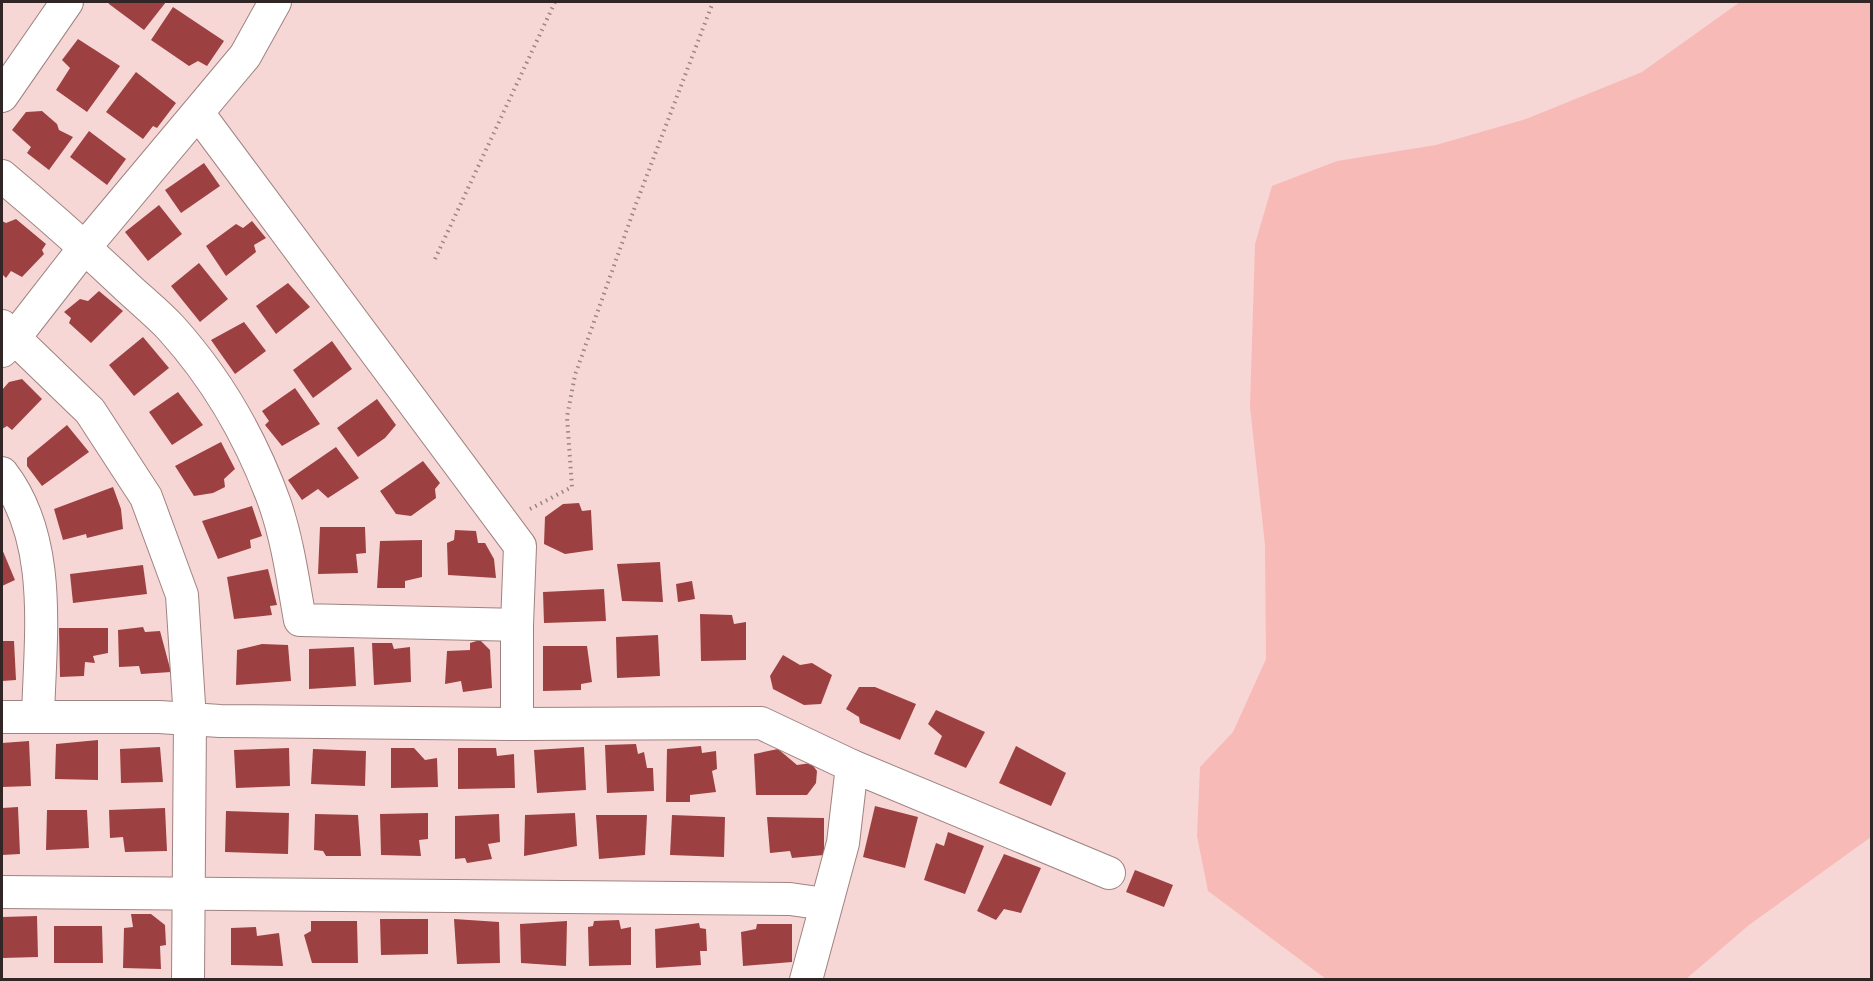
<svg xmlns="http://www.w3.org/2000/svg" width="1873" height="981" font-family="Mulish,sans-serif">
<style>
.green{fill:#f7bab7}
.building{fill:#9d4041}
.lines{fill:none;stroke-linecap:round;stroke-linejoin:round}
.street-casing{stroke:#9f8381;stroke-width:34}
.path{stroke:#9c8584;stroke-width:4;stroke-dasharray:1.5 4.5;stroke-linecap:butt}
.street{stroke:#fff;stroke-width:32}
</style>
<rect width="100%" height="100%" fill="#f7d7d5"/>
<!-- green -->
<path class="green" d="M1740,2H1871V837L1749,925L1686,979H1326L1208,891L1197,836L1200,767L1233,732L1266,659L1265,545L1250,407L1255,244L1272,186L1337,161L1436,145L1526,119L1642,72Z"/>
<!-- building -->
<g class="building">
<path d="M108,2H166L144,30L109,4Z"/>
<path d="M173,7L224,41L207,66L198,61L189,66L151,40Z"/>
<path d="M78,39L120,66L87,112L56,90L70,68L62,60Z"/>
<path d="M136,72L176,103L157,128L153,126L143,139L106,112Z"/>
<path d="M42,111L57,124L59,130L73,137L49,170L27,153L31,147L12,130L26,112Z"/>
<path d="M89,131L126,159L107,185L70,157Z"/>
<path d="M204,163L220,186L181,213L165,190Z"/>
<path d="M159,205L182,234L148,261L125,232Z"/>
<path d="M16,219L46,244L42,250L44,254L22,277L11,271L6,278L2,274V221L6,223Z"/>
<path d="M252,221L266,238L254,245L256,252L226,276L206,246L236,224L243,228Z"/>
<path d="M199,263L228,299L200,322L171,286Z"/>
<path d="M288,283L310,307L276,334L256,306Z"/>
<path d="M99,291L123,311L91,343L69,323L71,318L64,312L80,299L88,301Z"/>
<path d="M244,322L266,351L235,374L211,340Z"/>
<path d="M143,337L169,368L134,396L109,365Z"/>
<path d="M332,341L352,369L313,398L293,370Z"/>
<path d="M22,379L42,399L12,430L7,426L2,429V390L9,382Z"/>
<path d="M295,388L320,424L282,446L265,425L269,421L262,411Z"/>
<path d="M178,392L203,425L172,445L149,412Z"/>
<path d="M377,399L396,425L385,438L358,457L337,428Z"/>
<path d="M67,425L89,452L42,486L27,466V458Z"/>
<path d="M221,442L235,469L224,479L225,487L213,493L194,496L175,466Z"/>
<path d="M336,447L359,478L328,498L318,489L302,500L288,480Z"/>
<path d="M423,461L440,483L435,489L436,498L411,516L396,514L380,491Z"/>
<path d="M113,487L121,509L123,529L87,538L86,534L63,540L54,509Z"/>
<path d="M579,503L582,511L591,510L593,550L565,554L544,544L545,517L563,504Z"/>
<path d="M252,506L262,536L250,540L251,548L218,559L202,521Z"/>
<path d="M320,527H365L366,553L356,554L358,573L318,574Z"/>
<path d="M455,530L476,531L478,543H485L494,559L496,578L448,575L447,543L454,540Z"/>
<path d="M422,540V577L405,581V588H377L380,541Z"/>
<path d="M2,549L15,580L2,586Z"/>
<path d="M660,562L663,602L622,601L617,564Z"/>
<path d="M143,565L147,594L73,603L70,574Z"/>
<path d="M268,569L277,605L270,606L272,615L234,619L227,577Z"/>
<path d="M692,581L695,599L678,602L676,584Z"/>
<path d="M604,589L606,621L544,623L543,592Z"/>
<path d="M700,614L732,615L734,624L746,622V660L701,661Z"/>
<path d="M143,627L145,632L160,631L171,672L141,674L139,666L119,667L118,630Z"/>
<path d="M59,628H108V653L93,656L95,663L85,662L84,676L60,677Z"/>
<path d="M658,635L660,676L617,678L616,637Z"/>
<path d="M480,640L490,650L492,688L463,692L461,681L445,684L447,651L470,650V643Z"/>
<path d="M2,641H14L16,680L2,681Z"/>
<path d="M372,643H392L394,649L410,647L411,682L374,685Z"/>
<path d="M262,644L288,645L291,681L236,685L237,650Z"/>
<path d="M543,646H587L592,682L581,684V690L543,691Z"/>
<path d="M354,647L356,686L309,689V649Z"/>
<path d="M783,655L800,665L812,663L832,675L821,704L804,705L773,689L770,676Z"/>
<path d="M859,687H875L916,704L900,740L860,723L859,717L846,709Z"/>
<path d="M936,710L985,732L966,768L934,754L942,736L928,724Z"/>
<path d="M98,740V780L55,779L56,744Z"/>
<path d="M29,741L31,786L2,787V743Z"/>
<path d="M636,744L638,754L644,752L647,768H653L654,791L607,793L605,745Z"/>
<path d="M701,746L702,753L716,751L717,769L712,771L716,792L690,795V802H666L667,749Z"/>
<path d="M1016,746L1066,773L1051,806L999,783Z"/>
<path d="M160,747L163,782L121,783L120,749Z"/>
<path d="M584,747L586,790L537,793L534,750Z"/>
<path d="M289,748L290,786L236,788L234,750Z"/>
<path d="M391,748H414L425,760L437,758L438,787L391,788Z"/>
<path d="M458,748H496L497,756L514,754L515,788L458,789Z"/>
<path d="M313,749L366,751L365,786L311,784Z"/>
<path d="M778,749L797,765L811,763L817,771L816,783L807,795H756L754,754Z"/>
<path d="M875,806L918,817L905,868L863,857Z"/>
<path d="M18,807L20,854L2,855V808Z"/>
<path d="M165,808L167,851L125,852L123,837L110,838L109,810Z"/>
<path d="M47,810H87L89,848L46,850Z"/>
<path d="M226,811L289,813L288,854L225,852Z"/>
<path d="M428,813V839L419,840L421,856L381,855L380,814Z"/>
<path d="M575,813L577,846L524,856L525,815Z"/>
<path d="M315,814L358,815L361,856H326L323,851L314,850Z"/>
<path d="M499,814L500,842L488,844L492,859L467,863L465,858L455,859V816Z"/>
<path d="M596,815H647L645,855L599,859Z"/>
<path d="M672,815L725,817L724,857L670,855Z"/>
<path d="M767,817L824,818V855L792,858L790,851L770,853Z"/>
<path d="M948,832L984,846L965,894L924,880L936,843L944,846Z"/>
<path d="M1004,854L1041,868L1021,913L1004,909L996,920L977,911Z"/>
<path d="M1135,870L1173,885L1164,907L1126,892Z"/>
<path d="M131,914H151L165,925L166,945L160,946L161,969L123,968L124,928L133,927Z"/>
<path d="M37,916L38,957L2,958V917Z"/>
<path d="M380,919H428V954L381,955Z"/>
<path d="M454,919L499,922L500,963L457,964Z"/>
<path d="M619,920L621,929L631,927V965L589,966L588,927L593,926L594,921Z"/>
<path d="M311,921H357L358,963H312L304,935L311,931Z"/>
<path d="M567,921L566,966L521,963L520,924Z"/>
<path d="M699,923L700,928L706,929L707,951H700L701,965L656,968L655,929Z"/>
<path d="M757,924H792V962L743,966L741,932L756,929Z"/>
<path d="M54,926H102L103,963H54Z"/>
<path d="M256,927L257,936L279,933L283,966L231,965V928Z"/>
</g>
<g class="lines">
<!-- street casing -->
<g class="street-casing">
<g id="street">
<path d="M2,96L67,2"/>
<path d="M198,113L520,546L517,625V724"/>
<path d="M2,176C45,212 87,249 128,288C142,301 158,314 171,328C217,379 252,440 275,504C288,542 293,581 300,620L517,625"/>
<path d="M2,326L90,411L146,497L182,595L190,720L188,980"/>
<path d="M2,351L15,337L85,247L245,56L275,2"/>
<path d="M2,473C54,540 40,637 38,717"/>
<path d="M2,717H159L220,721L517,724L761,723L852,766L1109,873"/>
<path d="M2,892L790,899L825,904"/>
<path d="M806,980L843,843L852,766"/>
</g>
</g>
<!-- path -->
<g class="path">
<path d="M435,259L555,2"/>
<path d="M530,509L572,487L567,417L575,375L636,204L713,2"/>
</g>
<!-- street -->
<use href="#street" class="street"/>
</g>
<!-- border -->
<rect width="1873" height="981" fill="none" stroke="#312525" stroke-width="6"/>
</svg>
